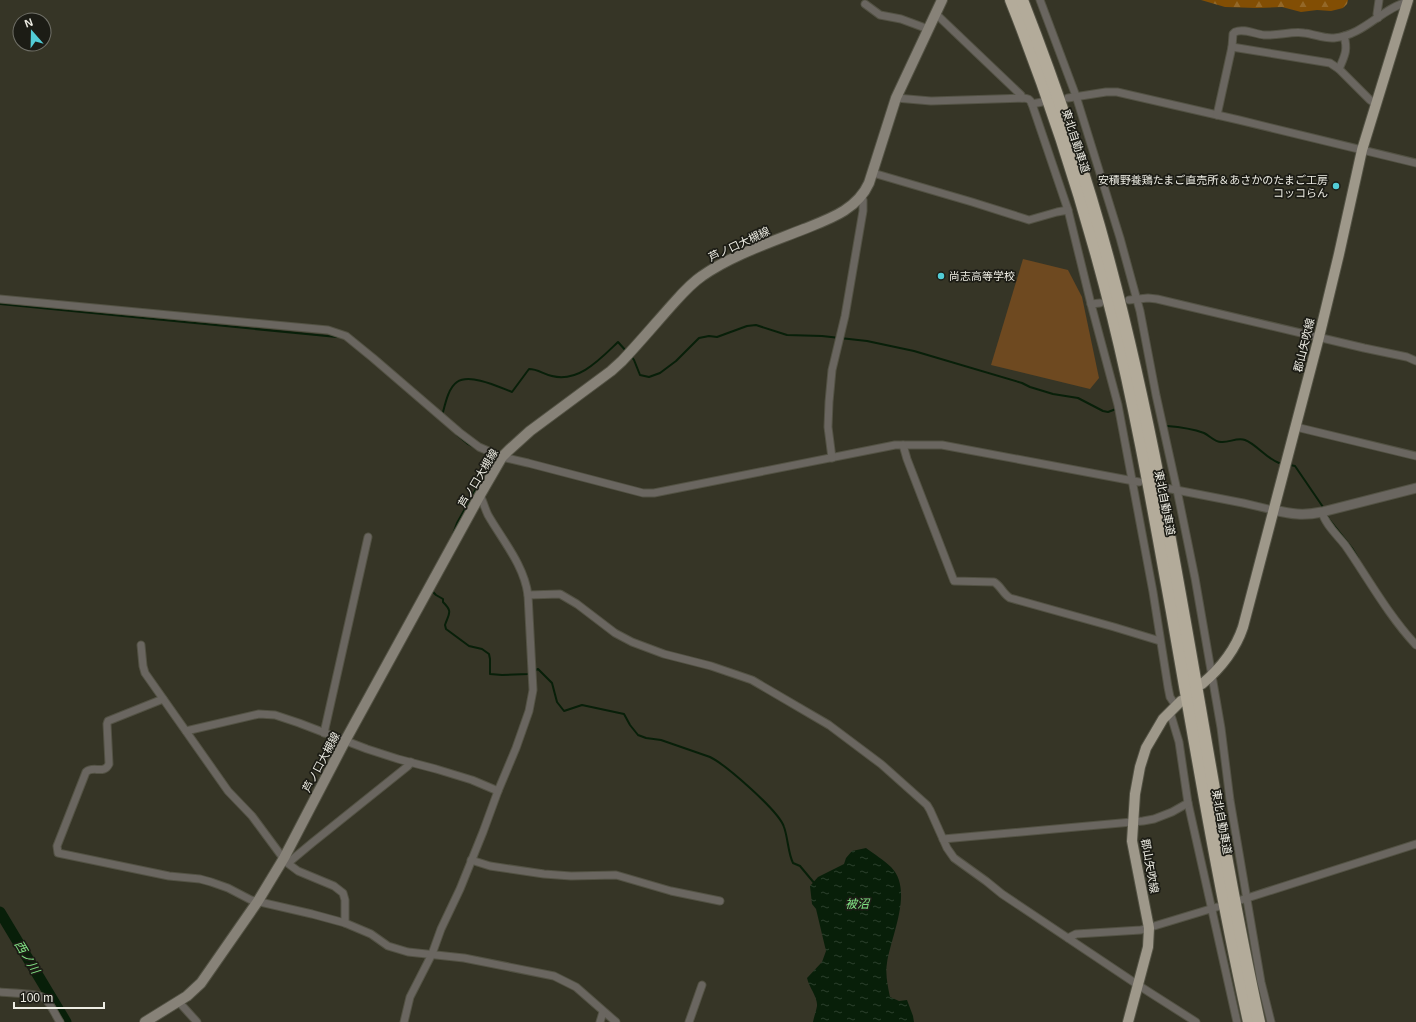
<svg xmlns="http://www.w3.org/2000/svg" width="1416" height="1022" font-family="Arial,'Noto Sans JP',sans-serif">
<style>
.forest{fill:url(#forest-firs)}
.pitch{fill:#6e4920}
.water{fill:url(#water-ripples)}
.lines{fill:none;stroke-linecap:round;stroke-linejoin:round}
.stream{stroke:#081f09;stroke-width:2}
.river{stroke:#081f09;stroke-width:11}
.minor-casing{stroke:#535244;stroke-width:9}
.tertiary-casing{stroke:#535244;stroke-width:11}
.secondary-casing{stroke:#535244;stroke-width:12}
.primary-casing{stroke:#535244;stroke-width:12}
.motorway-casing{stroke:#535244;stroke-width:14}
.minor{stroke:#6a6660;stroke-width:7}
.tertiary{stroke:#6a6660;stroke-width:9}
.secondary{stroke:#878278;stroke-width:10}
.primary{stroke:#9e988a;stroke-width:10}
.motorway{stroke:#b3ab9a;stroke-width:12}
.poi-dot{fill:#52ccd6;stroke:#1c1c15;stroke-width:1.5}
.labels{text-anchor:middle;stroke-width:3.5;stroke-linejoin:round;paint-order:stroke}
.street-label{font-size:11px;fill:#eeede4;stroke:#1c1c15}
.poi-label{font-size:11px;fill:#eeede4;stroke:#1c1c15;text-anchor:end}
.water-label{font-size:12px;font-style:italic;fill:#82e385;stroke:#1c1c15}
</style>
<defs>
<pattern id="forest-firs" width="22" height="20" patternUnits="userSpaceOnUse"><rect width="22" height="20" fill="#824e04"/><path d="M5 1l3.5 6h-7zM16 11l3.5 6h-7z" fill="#946828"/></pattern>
<pattern id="water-ripples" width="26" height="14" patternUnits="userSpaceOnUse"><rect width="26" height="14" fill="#081f09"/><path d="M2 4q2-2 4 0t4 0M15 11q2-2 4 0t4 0" fill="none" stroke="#2c402d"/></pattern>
</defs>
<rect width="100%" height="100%" fill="#363526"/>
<!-- forest -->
<path class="forest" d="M1201,0H1348L1347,4L1343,8L1331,11L1317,10L1301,12L1282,7L1257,8L1225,7Z"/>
<!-- pitch -->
<path class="pitch" d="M1023,259L1068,270L1082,297L1099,378L1090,389L991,365Z"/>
<!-- water -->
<path class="water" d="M866,848C874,854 884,860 891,867C914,890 891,936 887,963C885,974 888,987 890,997L899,1001L907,1000L913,1016L914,1022H813C814,1017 816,1011 817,1006C818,998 809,987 807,978L822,962L826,951L816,909L812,904L810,886L818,877L844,864L846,858L852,851Z"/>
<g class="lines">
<!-- stream -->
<g class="stream">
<path d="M0,304L337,337"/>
<path d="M631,356L634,360L640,375L649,377L660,373L676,361L699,338L709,336L717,337L747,326L756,325L787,335L822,336L867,341L914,351L1022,383L1030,387L1053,394L1078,398L1103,411L1108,412L1116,409"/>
<path d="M442,416C445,405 448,388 457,382C470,373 499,387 512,392L529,369C538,369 543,374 552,376C579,383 601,358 618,342L627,352"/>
<path d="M1167,426C1180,427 1193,429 1204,433C1210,436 1215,442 1221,442C1229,443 1237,437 1245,440C1256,444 1266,458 1279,463"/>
<path d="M456,434L468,444L477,449"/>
<path d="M1290,465L1295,466L1323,507"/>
<path d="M1327,515L1329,519L1352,548L1358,558"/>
<path d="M453,534L457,523L476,489L491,464L489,456L482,452"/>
<path d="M431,590L436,595L443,599V602C453,612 449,613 445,625L446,629L469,646L482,649L489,654L490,659V674L502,675L528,674L530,673"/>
<path d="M534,671L538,669L552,683L557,702L564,711L582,705L624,714L630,725L638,735L646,738L661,740L710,757C726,765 779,811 784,827C788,838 788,853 793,863L800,866L815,884"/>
</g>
<!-- river -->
<path class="river" d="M0,912L66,1022"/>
<!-- minor casing -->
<g class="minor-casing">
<g id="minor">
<path d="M1040,0L1076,96L1120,238L1140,311L1156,395L1177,490L1195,578L1221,728L1230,800L1261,982L1271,1022"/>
<path d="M865,4L880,15L901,19L928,29"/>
<path d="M935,13L1021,95L1022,98"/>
<path d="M1378,18L1377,14L1379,0"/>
<path d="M1232,47L1330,63L1339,69L1370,100L1376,104"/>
<path d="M1339,69C1345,55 1348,50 1344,36"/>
<path d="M896,98L931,101L1022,98C1028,98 1030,99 1032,104L1068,210L1091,304L1118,405L1153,592L1168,687L1170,697L1176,706"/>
<path d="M1068,98L1106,92H1117L1239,120L1416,163"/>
<path d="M1032,104L1042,102"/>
<path d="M1217,115L1232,47L1233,34L1235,32C1243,28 1255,34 1264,35C1278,36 1292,31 1304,33C1314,34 1324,39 1334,38C1364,35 1381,9 1407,2"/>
<path d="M873,173L972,202L1029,220L1057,212L1068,210"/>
<path d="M0,299L328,330L346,336L373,358L459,432L479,447L502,457L528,463L643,493H654L895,445H942L1139,482"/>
<path d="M1129,300L1148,298L1157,299L1364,348L1407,357L1416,361"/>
<path d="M1091,304L1100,303"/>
<path d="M1296,427L1416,456"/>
<path d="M903,445L907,459L954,581L994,582C1001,586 1003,594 1010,598L1114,627L1160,641"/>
<path d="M832,458L828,427L829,402L832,370L845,316L863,211V200L861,196"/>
<path d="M1166,488L1243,503L1273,510"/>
<path d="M1322,512C1325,524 1337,535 1345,545C1368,578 1388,615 1416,645"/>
<path d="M528,595L560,594L577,604L615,633L632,642L664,654L711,666L752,680L829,725L881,764L927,805L930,810L947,848L954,858L986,881L1002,894L1138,985L1196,1022"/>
<path d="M141,645L143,666L145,673L228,791L252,816L286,862L298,871L334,886L343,893L345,900V923"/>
<path d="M163,699L108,721L107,724L109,764C104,775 93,765 86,772L57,846L58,853L169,876L200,879L211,882L228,888L251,900L312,914L345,923L371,934L388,946L408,952L464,958L554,976L576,987L616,1022"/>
<path d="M1170,712L1179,742L1188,803L1237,1022"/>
<path d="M186,731L259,714L275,715L299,723L367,749L398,759L436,769L472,780L498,791"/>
<path d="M324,733L368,537"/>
<path d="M943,839L1143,821L1154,819L1172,812L1188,803"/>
<path d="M471,860L490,866L544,874L571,876L616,875L671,891L720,901"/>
<path d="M288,863L312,843L408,766L411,762"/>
<path d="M1241,900L1416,844"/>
<path d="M1068,938L1076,934L1141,930L1217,907"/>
<path d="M0,992C9,993 38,993 44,998C51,1003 55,1015 60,1022"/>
<path d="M178,1001L197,1022"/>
<path d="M404,1022L410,997L432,954L441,929L460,889L483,832L498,791L516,748L529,711L533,690L528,595C524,565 503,541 488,515C485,509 483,501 480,495"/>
<path d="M600,1022L603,1012"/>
<path d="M689,1022L702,985"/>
</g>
</g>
<!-- tertiary casing -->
<g class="tertiary-casing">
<path id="tertiary" d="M1273,510C1292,514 1303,516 1322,512L1416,488"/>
</g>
<!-- secondary casing -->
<g class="secondary-casing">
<path id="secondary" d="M145,1022L187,996L201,983L258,901L284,858L345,741L480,495L502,457L509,450L530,431L611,371L622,361C639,343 655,324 671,306C680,296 690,284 702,276C732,255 769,243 804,229C829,219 857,210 869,183L896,98L942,0"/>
</g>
<!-- primary casing -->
<g class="primary-casing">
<g id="primary">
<path d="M1202,684C1221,668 1235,651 1243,627L1319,337L1339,254L1362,150L1408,0"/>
<path d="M1128,1022L1148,947L1149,928L1132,841L1135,794L1140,767L1146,748L1163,719L1181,701"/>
</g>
</g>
<!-- motorway casing -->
<g class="motorway-casing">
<g id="motorway">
<path d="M1011,0C1052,103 1086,209 1113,317C1137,414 1154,513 1172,612C1196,749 1219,886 1249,1022"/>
<path d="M1022,0C1056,87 1086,175 1110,266C1176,514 1204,771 1259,1022"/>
</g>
</g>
<!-- minor -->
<use href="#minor" class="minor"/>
<!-- tertiary -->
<use href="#tertiary" class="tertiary"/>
<!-- secondary -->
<use href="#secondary" class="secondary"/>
<!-- primary -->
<use href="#primary" class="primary"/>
<!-- motorway -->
<use href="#motorway" class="motorway"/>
</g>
<!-- markers -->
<g class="poi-dot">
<circle cx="1336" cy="186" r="4"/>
<circle cx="941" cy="276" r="4"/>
</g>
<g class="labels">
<!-- street labels -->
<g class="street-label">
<text transform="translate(1076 141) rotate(72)" y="4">東北自動車道</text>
<text transform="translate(739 244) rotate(-25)" y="4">芦ノ口大槻線</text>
<text transform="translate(1304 345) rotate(-76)" y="4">郡山矢吹線</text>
<text transform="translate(478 478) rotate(-59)" y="4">芦ノ口大槻線</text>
<text transform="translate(1165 503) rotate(79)" y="4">東北自動車道</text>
<text transform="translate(321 762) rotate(-62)" y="4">芦ノ口大槻線</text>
<text transform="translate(1222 822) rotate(80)" y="4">東北自動車道</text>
<text transform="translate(1150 866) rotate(80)" y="4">郡山矢吹線</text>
</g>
<!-- poi labels -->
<g class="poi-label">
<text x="1328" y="184">安積野養鶏たまご直売所＆あさかのたまご工房<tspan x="1328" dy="13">コッコらん</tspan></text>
<text x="949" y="280" text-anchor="start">尚志高等学校</text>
</g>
<!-- water labels -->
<g class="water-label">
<text x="857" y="908">被沼</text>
<text transform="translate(27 957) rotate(59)" y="4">西ノ川</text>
</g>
</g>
<!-- north arrow -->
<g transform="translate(32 32) rotate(340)"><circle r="19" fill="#1c1c15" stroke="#707068"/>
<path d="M0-3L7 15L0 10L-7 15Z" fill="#52ccd6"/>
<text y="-6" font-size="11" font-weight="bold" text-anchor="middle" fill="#eeede4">N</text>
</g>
<!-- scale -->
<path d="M14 1002v6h90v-6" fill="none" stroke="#eeede4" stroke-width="2"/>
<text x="20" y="1002" font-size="12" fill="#eeede4" stroke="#1c1c15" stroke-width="3" paint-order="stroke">100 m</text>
</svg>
